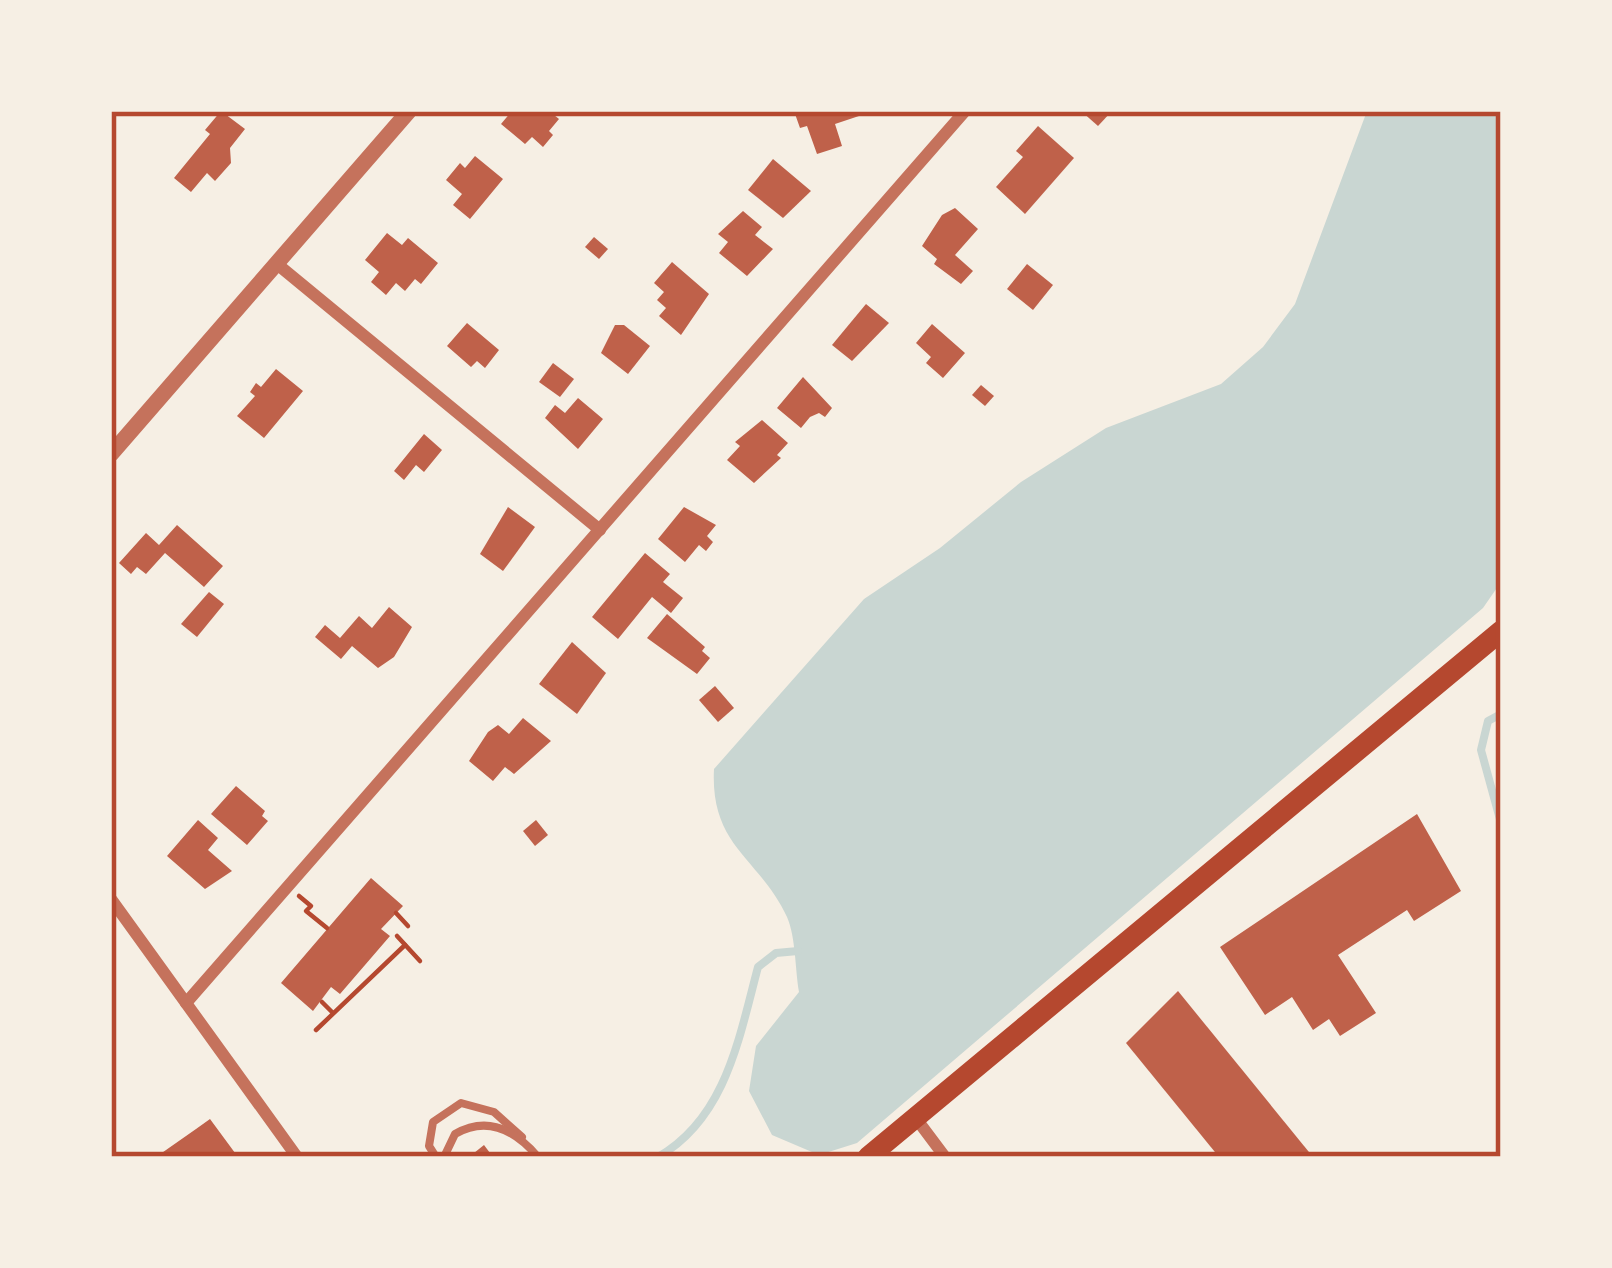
<svg xmlns="http://www.w3.org/2000/svg" width="1612" height="1268" font-family="Figtree,sans-serif">
<style>
.water{fill:#c9d6d2}
.lines{fill:none;stroke-linecap:round;stroke-linejoin:round}
.stream{stroke:#c9d6d2;stroke-width:8}
.building{fill:#bf614a}
.path{stroke:#b5482f;stroke-width:4.5}
.service{stroke:#c5725c;stroke-width:8}
.minor{stroke:#c5725c;stroke-width:12}
.tertiary{stroke:#c5725c;stroke-width:16}
.primary{stroke:#b5482f;stroke-width:21}
.neatline{fill:none;stroke:#b5482f;stroke-width:4.5}
</style>
<rect width="100%" height="100%" fill="#f6efe4"/>
<!-- water -->
<path class="water" d="M1367,111H1501V582L1483,608L857,1143L819,1155L772,1135L749,1091L756,1046L799,992C795,969 796,938 787,917C759,857 710,847 714,769L864,599L940,548L1021,482L1106,428L1221,384L1263,347L1295,304Z"/>
<g class="lines">
<!-- stream -->
<g class="stream">
<path d="M1501,714L1488,721L1481,750L1501,823"/>
<path d="M658,1157C726,1118 739,1038 758,967L776,953L798,951"/>
</g>
</g>
<!-- building -->
<g class="building">
<path d="M221,111L245,129L230,148L231,163L215,181L207,173L191,192L174,178L210,134L205,130Z"/>
<path d="M512,111H549L559,119L549,131L553,135L543,147L532,137L525,144L501,124Z"/>
<path d="M794,111H858L859,116L835,124L842,146L817,154L807,126L800,128Z"/>
<path d="M1081,111H1112L1098,126Z"/>
<path d="M1038,126L1074,158L1025,214L996,187L1023,157L1016,151Z"/>
<path d="M475,156L503,179L470,219L453,205L462,194L446,180L460,163L465,168Z"/>
<path d="M773,159L811,191L783,218L748,190Z"/>
<path d="M955,208L978,229L955,255L973,271L961,284L934,264L937,259L922,246L942,215Z"/>
<path d="M743,211L762,227L755,235L773,249L747,276L719,253L728,242L718,234Z"/>
<path d="M387,233L402,245L408,238L438,263L421,284L415,279L405,291L396,283L386,295L371,282L379,272L365,260Z"/>
<path d="M594,237L608,249L599,259L585,247Z"/>
<path d="M672,262L709,294L681,335L659,316L666,308L657,300L664,292L654,283Z"/>
<path d="M1027,264L1053,285L1033,310L1007,289Z"/>
<path d="M866,304L889,323L852,361L832,345Z"/>
<path d="M467,323L499,350L485,368L477,361L471,367L447,346Z"/>
<path d="M932,324L965,353L943,378L926,363L931,357L916,343Z"/>
<path d="M615,325H624L650,346L628,374L601,353Z"/>
<path d="M553,363L574,379L560,397L539,382Z"/>
<path d="M276,369L303,391L264,438L237,416L255,396L250,392L256,383L261,387Z"/>
<path d="M803,377L832,408L825,417L819,413L810,417L801,428L777,408Z"/>
<path d="M981,385L994,396L985,406L972,395Z"/>
<path d="M578,398L603,419L578,449L545,418L555,405L565,413Z"/>
<path d="M762,420L788,443L777,455L781,458L754,483L727,460L740,446L735,442Z"/>
<path d="M424,434L442,450L424,472L416,465L404,480L394,471Z"/>
<path d="M508,507L535,527L503,571L480,554Z"/>
<path d="M684,507L716,525L707,536L713,542L706,551L699,545L685,562L658,539Z"/>
<path d="M177,525L223,566L204,587L165,553L146,574L137,567L131,574L119,563L146,533L159,545Z"/>
<path d="M645,553L670,574L663,582L683,598L671,613L652,597L618,639L592,617Z"/>
<path d="M209,592L224,604L197,637L181,624Z"/>
<path d="M389,607L412,627L394,657L378,668L352,646L341,659L315,637L325,625L340,638L359,616L372,628Z"/>
<path d="M667,614L705,647L702,651L710,658L697,674L647,638Z"/>
<path d="M572,642L606,673L577,714L539,684Z"/>
<path d="M715,686L734,708L718,722L699,700Z"/>
<path d="M523,718L551,741L514,774L505,767L493,781L469,761L488,732L498,725L509,734Z"/>
<path d="M236,786L265,811L262,816L268,821L247,845L211,814Z"/>
<path d="M1417,814L1461,891L1414,921L1407,910L1338,955L1376,1013L1340,1036L1329,1019L1313,1030L1292,997L1265,1015L1220,947Z"/>
<path d="M198,820L218,838L208,850L232,871L205,889L167,856Z"/>
<path d="M536,820L548,835L535,846L523,831Z"/>
<path d="M371,878L403,906L381,929L390,936L340,994L331,987L313,1011L281,983Z"/>
<path d="M1178,991L1313,1157H1219L1126,1043Z"/>
<path d="M210,1119L238,1157H156L196,1129Z"/>
<path d="M484,1145L493,1157H469Z"/>
</g>
<g class="lines">
<!-- path -->
<g class="path">
<path d="M299,896L311,906L306,911L327,928"/>
<path d="M396,913L408,926"/>
<path d="M397,936L420,961"/>
<path d="M322,1002L333,1013"/>
<path d="M316,1030L405,945"/>
</g>
<!-- service -->
<g class="service">
<path d="M436,1157L429,1146L433,1122L461,1103L494,1112L522,1137"/>
<path d="M444,1157L455,1134C488,1115 516,1131 538,1157"/>
</g>
<!-- minor -->
<g class="minor">
<path d="M277,264L600,530"/>
<path d="M111,899L297,1157"/>
<path d="M186,1003L965,111"/>
<path d="M915,1117L945,1157"/>
</g>
<!-- tertiary -->
<path class="tertiary" d="M111,454L409,111"/>
<!-- primary -->
<path class="primary" d="M868,1157L1501,631"/>
</g>
<!-- border -->
<rect width="1612" height="1268" fill="none" stroke="#f6efe4" stroke-width="228"/>
<rect x="114" y="114" width="1384" height="1040" class="neatline"/>
</svg>
